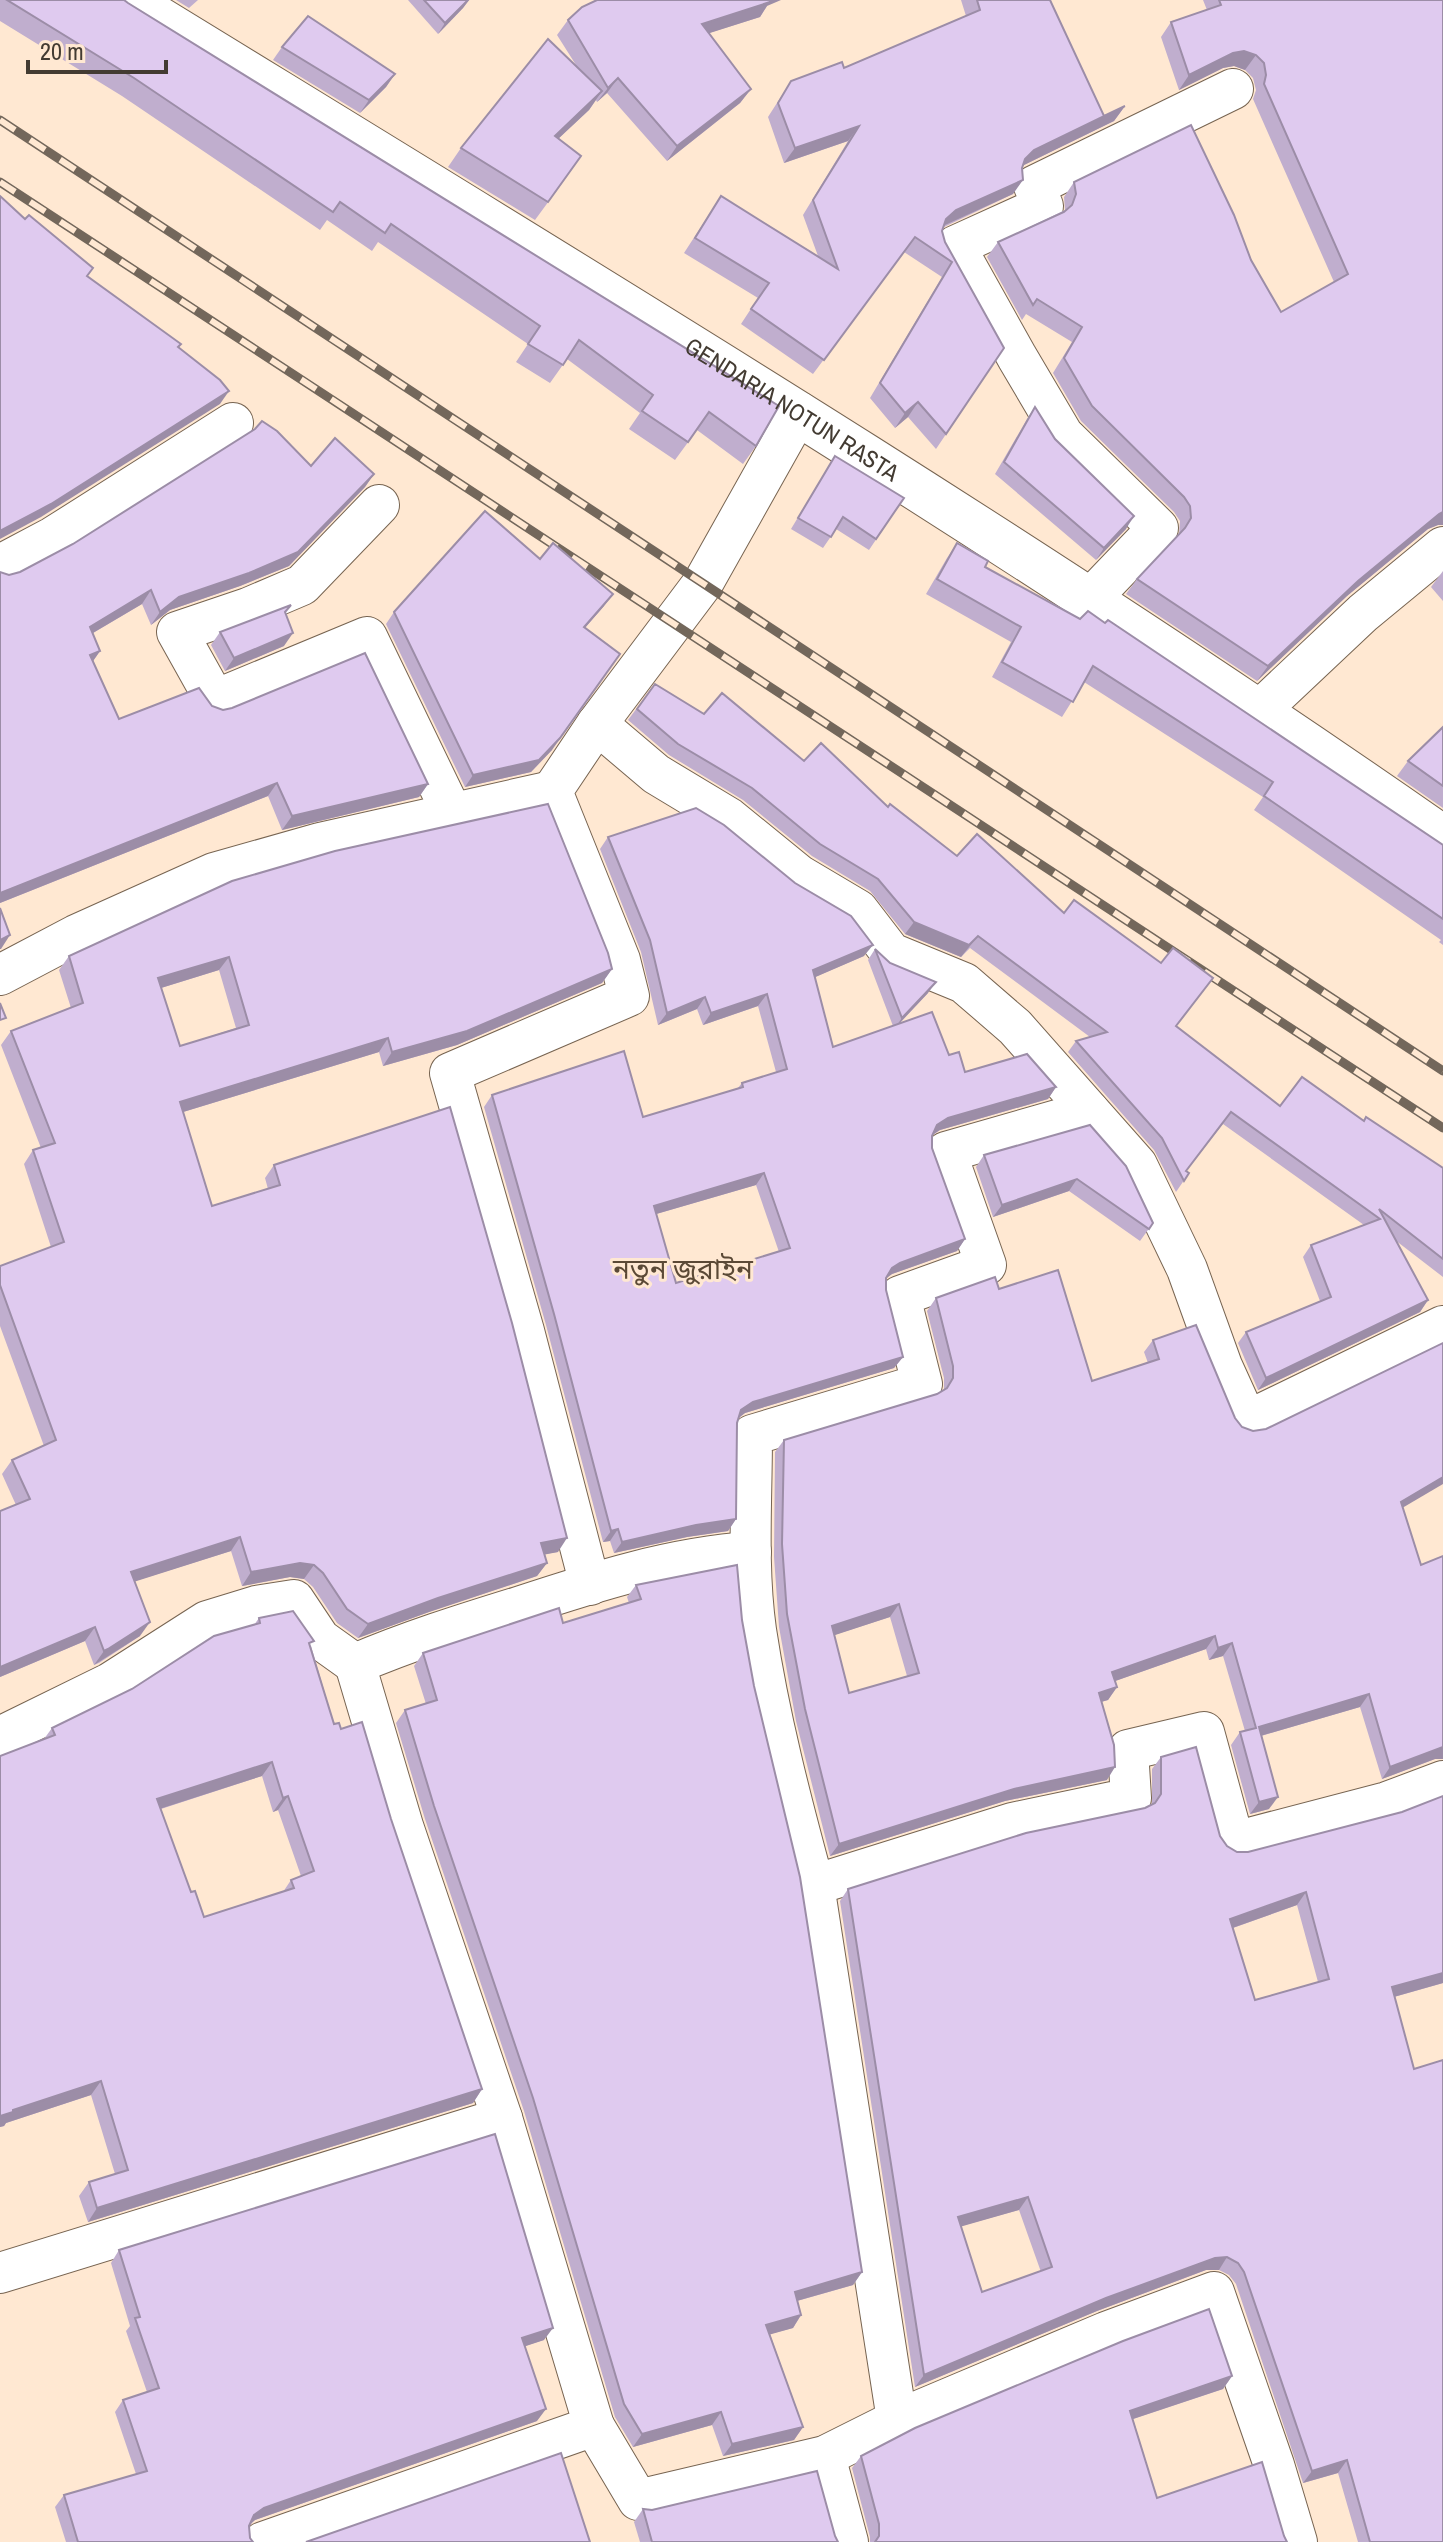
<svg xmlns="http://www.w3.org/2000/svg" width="1443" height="2542" font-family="'Archivo Narrow','Noto Sans Bengali',sans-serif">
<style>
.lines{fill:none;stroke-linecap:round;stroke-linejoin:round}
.minor-casing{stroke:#776451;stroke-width:42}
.secondary-casing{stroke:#776451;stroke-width:46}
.minor{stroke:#fff;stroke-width:40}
.secondary{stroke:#fff;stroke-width:44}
.rail-casing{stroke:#73675b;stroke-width:9}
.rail{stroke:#ffe8d2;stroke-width:6;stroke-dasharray:18;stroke-linecap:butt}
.wall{fill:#c0aece;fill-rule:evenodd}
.shaded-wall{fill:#9c8da7}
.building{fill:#dfcaef;stroke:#9c8da7;stroke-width:2;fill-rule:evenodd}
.labels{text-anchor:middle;stroke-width:6;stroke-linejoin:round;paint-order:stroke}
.street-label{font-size:24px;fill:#433b32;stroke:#ffe8d2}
.quarter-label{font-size:28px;fill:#5b4936;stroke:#ffe8d2}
</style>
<rect width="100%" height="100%" fill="#ffe8d2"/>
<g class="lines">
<!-- minor casing -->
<g class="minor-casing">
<g id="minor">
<path d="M379,505L302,585L248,608L177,632L215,700L367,637L452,813"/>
<path d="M0,565L53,537L233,423"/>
<path d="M1090,599L1158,528L1063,435L1017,357L955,246L1043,206L1034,186L1233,89"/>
<path d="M1260,710L1363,613L1443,547"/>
<path d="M597,724L656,774L729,818L799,875L858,910L891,953L964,983L1015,1027L1137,1165L1187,1269L1222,1366L1247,1421L1443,1326"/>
<path d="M0,975L76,935L214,873L320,843L552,791"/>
<path d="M1089,1111L946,1152L986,1265L900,1296L922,1384L752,1435C752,1498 747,1567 756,1630C769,1716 791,1801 814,1885L1012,1823L1131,1798L1128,1750L1204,1732L1234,1842L1387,1802L1443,1781"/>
<path d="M590,1585L524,1331L450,1073L629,996L620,960L552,791L597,724L703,583L799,412"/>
<path d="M0,1737L110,1683L207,1621L256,1606L294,1600L320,1639L355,1664"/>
<path d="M814,1885L897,2420"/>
<path d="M0,2273L502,2118"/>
<path d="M594,2426L638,2500L825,2456L897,2420L1106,2332L1214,2292L1274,2465L1297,2542"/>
<path d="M825,2456L848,2542"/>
<path d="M263,2542L594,2426L502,2118L403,1826L355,1664C409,1641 463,1624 518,1607C594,1582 672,1557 751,1552"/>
</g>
</g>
<!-- secondary casing -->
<g class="secondary-casing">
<g id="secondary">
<path id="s1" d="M128,0C571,272 1016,540 1443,838"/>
</g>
</g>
<!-- minor -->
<use href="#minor" class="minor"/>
<!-- secondary -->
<use href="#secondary" class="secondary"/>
<!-- rail casing -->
<g class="rail-casing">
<g id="rail">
<path d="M0,120L1443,1071"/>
<path d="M0,182L1443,1128"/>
</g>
</g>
<!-- rail -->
<use href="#rail" class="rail"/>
</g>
<!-- wall -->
<g class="wall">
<path d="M0,0H124L128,3L779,406L756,446L743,464L697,430L675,460L629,429L640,413L567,359L550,383L516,362L528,344L378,242L372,251L327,220L320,230L122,96L0,21Z"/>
<path d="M176,0H198L189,8Z"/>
<path d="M408,0H469L463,8L438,34Z"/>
<path d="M961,0H1050L1104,116L1125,106L1114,121L1024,165L1022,167L1013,194L944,227L942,231L945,242L1004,348L936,449L908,417L895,428L870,398L942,277L904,252L813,374L741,324L758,298L684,253L721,196L818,256L803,215L848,141L784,163L768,117L791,81L844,68L966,16Z"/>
<path d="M1203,0H1443L1438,525L1428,529L1347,596L1257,681L1126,594L1137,579L1179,535L1180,521L1174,512L1081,421L1053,373L1072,342L1026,314L1022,320L987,257L998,242L1065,210L1064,197L1074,182L1251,260L1281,312L1334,282L1253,99L1256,90L1253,78L1245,70L1234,66L1223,68L1179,90L1161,37L1171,22L1207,10Z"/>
<path d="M767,6L760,17L709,33L751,89L740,103L667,161L607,93L597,102L596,100L589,110L559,138L568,175L535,220L448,167L461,148L576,65L557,35L568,20Z"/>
<path d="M282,47L395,74L386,87L360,113L273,60Z"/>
<path d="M1035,407L1055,439L1126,529L1096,560L995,474L1027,419Z"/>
<path d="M835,456L904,498L869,550L836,529L823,548L791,529Z"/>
<path d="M311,466L374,474L365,487L289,566L240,586L170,610L151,625L142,604L93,633L100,651L93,661L119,719L212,706L428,784L419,797L282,830L268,796L0,903L9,575L20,572Z"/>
<path d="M957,543L985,567L1443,845V945L1439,942L1441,940L1254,810L1263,797L1084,682L1062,717L992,677L1011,642L926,594L947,558Z"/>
<path d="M540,559L604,606L585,628L552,750L531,772L465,787L386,624L394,612Z"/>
<path d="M1443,571V601L1431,587Z"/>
<path d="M286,613L284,646L225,671L211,645L220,632Z"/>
<path d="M655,684L704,714L804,761L888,807L957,856L1064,913L1161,963L1213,978L1176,1026L1280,1106L1364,1121L1443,1168V1277L1395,1240L1428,1300L1420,1312L1258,1390L1238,1343L1246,1332L1320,1301L1303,1257L1311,1245L1364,1225L1223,1124L1186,1171L1189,1173L1176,1192L1154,1150L1068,1052L1076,1041L1090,1037L970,948L961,957L905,934L870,891L812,856L743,800L669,755L628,720Z"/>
<path d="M1443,727V808L1397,776L1408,761Z"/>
<path d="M608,837L864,956L815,977L833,1047L893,1026L868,960L875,949L890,963L928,993L900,1023L949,1055L965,1072L1056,1087L1048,1099L940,1130L933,1135L932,1148L965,1239L957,1251L892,1274L886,1278V1290L903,1357L894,1368L745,1413L739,1418L737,1423L736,1519L728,1531L687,1537L614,1553L610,1541L603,1542L546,1325L484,1107L492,1095L643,1117L737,1089L742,1083L776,1072L758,1006L703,1025L697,1009L658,1025L641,952L600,849ZM756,1185L779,1252L676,1283L656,1214Z"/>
<path d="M232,881L612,969L602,983L457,1045L383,1066L379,1052L183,1112L212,1206L268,1189L265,1178L274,1165L558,1552L545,1554L547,1563L537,1576L429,1612L358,1638L337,1623L313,1587L304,1579L290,1577L242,1586L231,1551L135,1581L140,1636L99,1663L94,1665L85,1641L0,1677V1511L16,1505L2,1474L12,1460L44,1446L0,1326V1266L51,1247L24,1164L33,1150L41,1148L1,1045L11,1031L71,1008L59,970L69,956ZM219,970L236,1028L180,1046L161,988Z"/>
<path d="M1090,1125L1153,1223L1140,1241L1069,1191L993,1217L976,1167L984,1155Z"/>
<path d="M999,1289L1092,1381L1148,1363L1144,1352L1153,1340L1235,1418L1242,1427L1253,1431L1266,1429L1403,1508L1421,1565L1443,1556V1759H1435L1382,1779L1360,1707L1261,1736L1269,1809L1250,1814L1231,1745L1240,1732L1245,1731L1223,1656L1209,1660L1206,1649L1115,1681L1117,1687L1108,1700L1101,1702L1107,1780L1005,1801L830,1856L796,1721L779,1627L774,1557L775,1452L784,1440L937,1394L944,1390V1378L927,1311L936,1298ZM890,1617L907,1676L849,1693L834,1635Z"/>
<path d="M636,1585L742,1620L862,2272L853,2285L797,2301L801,2315L793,2328L770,2334L803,2427L794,2440L723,2456L712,2425L633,2447L615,2417L524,2111L425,1819L396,1723L405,1710L426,1704L414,1666L423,1653L563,1623L629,1603L627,1597Z"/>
<path d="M259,1618L311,1646L334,1724L341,1729L391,1819L482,2089L473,2103L88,2222L79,2196L89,2182L115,2174L91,2095L6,2123L4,2126L0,2127V1756L44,1739L52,1728L132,1689L254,1625ZM262,1776L273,1812L278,1810L301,1876L291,1880L283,1892L204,1917L191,1892L161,1809Z"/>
<path d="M1161,1757L1220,1836L1227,1846L1237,1852H1248L1402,1812L1443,1796V1983L1394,1997L1414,2069L1443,2542H1358L1338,2473L1303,2483L1236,2284L1229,2275L1219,2270H1206L1097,2311L915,2387L840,1901L848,1889L1145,1808L1152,1804V1769ZM1297,1905L1318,1982L1255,2000L1233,1928ZM1019,2210L1041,2272L982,2292L961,2226Z"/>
<path d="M119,2250L544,2340L525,2346L537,2421L255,2520L249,2526L250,2538L253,2542H66L55,2507L64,2495L136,2474L115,2412L123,2400L147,2392L126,2331L130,2326L111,2263Z"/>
<path d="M1232,2376L1223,2389L1133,2419L1157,2498L1284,2536L1287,2542H870V2537L852,2468L861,2456Z"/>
<path d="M643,2509L835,2536L838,2542H640L634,2522Z"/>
</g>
<!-- shaded-wall -->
<g class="shaded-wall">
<path d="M469,0L463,8L438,34L445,23Z"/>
<path d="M765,0H781L767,6L760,17L691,39L702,24Z"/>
<path d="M1244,51L1256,55L1245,70L1234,66L1223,68L1179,90L1189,75L1233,53Z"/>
<path d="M395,74L386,87L360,113L369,100Z"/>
<path d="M618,78L607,93L597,102L608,88Z"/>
<path d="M751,89L740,103L667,161L677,146Z"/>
<path d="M602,91L589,110L542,154L555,136Z"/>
<path d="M1125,106L1114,121L1024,165L1015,174L1025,159L1034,150Z"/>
<path d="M859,126L848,141L784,163L795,148Z"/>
<path d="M1023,180L1013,194L945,225L936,234L946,219L956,210Z"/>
<path d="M229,391L220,404L41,517L0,539V531Z"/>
<path d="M918,402L908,417L895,428L905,413Z"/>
<path d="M374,474L365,487L289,566L240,586L170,610L151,625L160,612L179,597Z"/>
<path d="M1443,512V525H1438L1428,529L1347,596L1257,681L1268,666L1358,581L1439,514Z"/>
<path d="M1134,516L1126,529L1096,560L1104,548Z"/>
<path d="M151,590L142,604L81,640L90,627Z"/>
<path d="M613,594L604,606L575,639L584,627Z"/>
<path d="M293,633L284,646L225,671L234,658Z"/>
<path d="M100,651L91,664L90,655Z"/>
<path d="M620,654L552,750L531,772L465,787L473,775Z"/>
<path d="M277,783L268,796L0,903V893Z"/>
<path d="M428,784L419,797L282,830L292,816Z"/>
<path d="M914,922L978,936L961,957L905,934Z"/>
<path d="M10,935L1,949H0V940Z"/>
<path d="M873,945L864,956L804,982L813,970Z"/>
<path d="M229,957L219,970L148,992L158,978Z"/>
<path d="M612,969L602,983L457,1045L383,1066L392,1052Z"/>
<path d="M936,982L928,993L894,1029L902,1018Z"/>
<path d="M767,994L758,1006L703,1025L711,1013Z"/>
<path d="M705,997L697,1009L658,1025L667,1013Z"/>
<path d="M388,1038L379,1052L170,1116L180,1102Z"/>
<path d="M1056,1087L1048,1099L940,1130L929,1137L937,1125L948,1118Z"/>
<path d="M764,1173L756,1185L646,1217L654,1206Z"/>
<path d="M1077,1179L1069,1191L993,1217L1002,1205Z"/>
<path d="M965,1239L957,1251L892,1274L884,1280L892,1268L900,1263Z"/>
<path d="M1428,1300L1420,1312L1258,1390L1266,1378Z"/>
<path d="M903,1357L894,1368L745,1413L733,1422L741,1410L753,1402Z"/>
<path d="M1443,1477V1484L1392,1514L1401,1502Z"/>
<path d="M736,1519L728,1531L687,1537L614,1553L622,1542L696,1525Z"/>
<path d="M618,1529L610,1541L603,1542L611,1531Z"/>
<path d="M240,1537L231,1551L121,1586L131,1572Z"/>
<path d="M567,1538L558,1552L532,1557L541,1543Z"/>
<path d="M300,1563L314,1565L304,1579L290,1577L242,1586L251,1572Z"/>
<path d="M547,1563L537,1576L429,1612L358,1638L368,1624L438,1598Z"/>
<path d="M899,1604L890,1617L823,1639L832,1626Z"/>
<path d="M150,1622L140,1636L94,1665L104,1651Z"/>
<path d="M95,1627L85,1641L0,1677V1667Z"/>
<path d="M1215,1636L1206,1649L1104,1685L1112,1672Z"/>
<path d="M1232,1643L1223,1656L1209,1660L1218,1648Z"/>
<path d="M1117,1687L1108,1700L1090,1705L1099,1693Z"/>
<path d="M1369,1694L1360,1707L1250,1739L1259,1727Z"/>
<path d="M1443,1747V1759H1435L1382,1779L1390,1767Z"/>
<path d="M272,1762L262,1776L147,1813L157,1799Z"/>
<path d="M1115,1767L1107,1780L1005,1801L830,1856L839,1844L1014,1789Z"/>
<path d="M288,1796L278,1810L273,1812L283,1798Z"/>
<path d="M1278,1797L1269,1809L1250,1814L1259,1802Z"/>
<path d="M1306,1892L1297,1905L1221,1932L1230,1919Z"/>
<path d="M1443,1973V1983L1383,2000L1392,1987Z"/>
<path d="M101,2081L91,2095L6,2123L4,2126L0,2127V2116L13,2110Z"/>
<path d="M482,2089L473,2103L88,2222L97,2208Z"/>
<path d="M1028,2197L1019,2210L949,2230L958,2217Z"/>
<path d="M1227,2257L1219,2270H1206L1097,2311L915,2387L924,2375L1106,2298L1215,2258Z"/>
<path d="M862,2272L853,2285L786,2304L795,2292Z"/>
<path d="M801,2315L793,2328L758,2338L766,2325Z"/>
<path d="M553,2328L544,2340L514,2350L522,2338Z"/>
<path d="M1232,2376L1223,2389L1121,2423L1130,2411Z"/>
<path d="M546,2409L537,2421L255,2520L245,2528L254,2515L264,2508Z"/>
<path d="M721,2412L712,2425L633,2447L642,2434Z"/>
<path d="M803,2427L794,2440L723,2456L732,2444Z"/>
<path d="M1347,2460L1338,2473L1303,2483L1312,2471Z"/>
</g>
<!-- building -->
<g class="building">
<path d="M7,0H124L128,3L779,406L756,446L709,412L688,442L642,411L653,395L579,340L563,365L528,344L540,326L391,224L385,233L340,202L333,212L134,78Z"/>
<path d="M424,0H468L445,23Z"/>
<path d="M597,0H770V2L702,24L751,89L677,146L618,78L608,88L568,20L582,7Z"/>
<path d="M977,0H1050L1104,116L1125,106L1034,150L1025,159L1022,168L1023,180L956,210L946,219L942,231L945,242L1004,348L946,434L918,402L905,413L880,383L952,262L915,237L824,360L751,309L769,283L695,238L721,196L838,269L813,200L859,126L795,148L778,103L791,81L842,62L844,68L980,10Z"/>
<path d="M1219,0H1443V512L1439,514L1358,581L1268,666L1137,579L1185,528L1191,518L1190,506L1184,497L1092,406L1064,358L1082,327L1037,299L1033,305L998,242L1064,212L1072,205L1076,194L1074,182L1191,125L1234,215L1251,260L1281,312L1348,274L1264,84L1266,75L1264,63L1256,55L1244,51L1233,53L1189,75L1171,22L1221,5Z"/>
<path d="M308,16L395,74L369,100L282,47Z"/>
<path d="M548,39L602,91L555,136L581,156L548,202L461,148Z"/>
<path d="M0,196L25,219L29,215L93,268L87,276L181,344L178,347L220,380L229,391L51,504L0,531Z"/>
<path d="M1035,407L1055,439L1134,516L1104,548L1004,462Z"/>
<path d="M262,421L277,431L311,466L335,438L374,474L298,552L249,573L179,597L160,612L151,590L90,627L100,651L90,655L119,719L199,688L212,706L223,710L232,708L365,653L428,784L292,816L277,783L0,893V572L9,575L20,572L73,544L255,429Z"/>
<path d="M835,456L904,498L876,539L843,517L831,537L798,518Z"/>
<path d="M485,511L540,559L553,543L613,594L584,627L620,654L560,738L539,760L473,775L394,612Z"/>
<path d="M957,543L988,561L985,567L1080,619L1088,611L1105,623L1108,620L1443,845V919L1264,796L1273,782L1093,666L1073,702L1002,662L1021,627L937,579Z"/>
<path d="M291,605L285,612L293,633L234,658L220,632Z"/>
<path d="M655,684L704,714L722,693L804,761L821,743L888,807L890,804L957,856L977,834L1064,913L1074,900L1161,963L1173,948L1213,978L1176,1026L1280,1106L1302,1077L1364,1121L1366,1117L1443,1168V1259L1379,1209L1428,1300L1266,1378L1246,1332L1331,1297L1311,1245L1380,1219L1231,1112L1186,1171L1189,1173L1184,1181L1162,1138L1076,1041L1107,1032L978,936L969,945L914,922L878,879L820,844L752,788L678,744L637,709Z"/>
<path d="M1443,727V786L1408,761Z"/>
<path d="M548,804L608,953L612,969L467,1031L392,1052L388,1038L180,1102L212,1206L280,1185L274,1165L450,1107L512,1323L567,1538L541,1543L547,1563L438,1598L368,1624L347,1609L323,1573L314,1565L300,1563L251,1572L240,1537L131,1572L150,1622L108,1649L104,1651L95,1627L0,1667V1511L30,1499L12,1460L56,1440L0,1285V1266L64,1242L33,1150L55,1143L11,1031L83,1003L69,956L232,881L335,851ZM229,957L249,1025L180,1046L158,978Z"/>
<path d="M696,808L724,825L795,883L851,916L873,945L813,970L833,1047L932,1012L949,1055L959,1052L965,1072L1027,1054L1056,1087L948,1118L937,1125L932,1136V1148L965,1239L900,1263L892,1268L886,1278V1290L903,1357L753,1402L741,1410L737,1423L736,1519L696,1525L622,1542L618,1529L611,1531L554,1314L492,1095L624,1051L643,1117L743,1087L742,1083L787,1069L767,994L711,1013L705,997L667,1013L650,940L608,837ZM764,1173L790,1248L676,1283L654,1206Z"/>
<path d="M0,908L10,935L0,940Z"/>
<path d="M875,949L890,963L936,982L902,1018Z"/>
<path d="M0,1003L6,1018L0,1020Z"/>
<path d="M1090,1125L1126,1166L1153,1223L1149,1229L1077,1179L1002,1205L984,1155Z"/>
<path d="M1058,1270L1092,1381L1159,1359L1153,1340L1196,1325L1235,1418L1242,1427L1253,1431L1266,1429L1443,1343V1477L1401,1502L1421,1565L1443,1556V1747L1390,1767L1369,1694L1259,1727L1278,1797L1259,1802L1240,1732L1256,1728L1232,1643L1218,1648L1215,1636L1112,1672L1117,1687L1099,1693L1114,1745L1115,1767L1014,1789L839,1844L805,1709L787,1614L782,1544L784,1440L937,1394L947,1388L953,1378V1366L936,1298L995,1277L999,1289ZM899,1604L919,1673L849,1693L832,1626Z"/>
<path d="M737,1565L742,1620L754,1686L800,1877L862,2272L795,2292L801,2315L766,2325L803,2427L732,2444L721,2412L642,2434L624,2404L533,2098L434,1806L405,1710L437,1700L423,1653L559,1608L563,1623L641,1599L636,1585Z"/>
<path d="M293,1611L314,1641L309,1643L334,1724L339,1723L341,1729L362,1722L391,1819L482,2089L97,2208L89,2182L128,2170L101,2081L13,2110V2112L0,2116V1756L55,1735L52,1728L132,1689L214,1636L260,1623L259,1618ZM272,1762L283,1798L288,1796L314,1871L291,1880L294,1888L204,1917L195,1891L191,1892L157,1799Z"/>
<path d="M1196,1747L1220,1836L1227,1846L1237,1852H1248L1402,1812L1443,1796V1973L1392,1987L1414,2069L1443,2060V2542H1370L1347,2460L1312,2471L1244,2272L1238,2263L1227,2257L1215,2258L1106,2298L924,2375L848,1889L1026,1833L1145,1808L1155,1803L1161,1794V1757ZM1306,1892L1329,1979L1255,2000L1230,1919ZM1028,2197L1052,2267L982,2292L958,2217Z"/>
<path d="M495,2134L553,2328L522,2338L546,2409L264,2508L254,2515L249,2526L250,2538L253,2542H78L64,2495L147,2471L123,2400L159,2388L135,2318L140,2317L119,2250Z"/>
<path d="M1209,2309L1232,2376L1130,2411L1157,2498L1262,2462L1284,2536L1287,2542H875L879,2536V2524L861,2456L915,2428L1123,2341Z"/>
<path d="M561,2453L590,2542H306Z"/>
<path d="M817,2471L835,2536L838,2542H652L643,2509L652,2510Z"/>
</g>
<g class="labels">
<!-- street labels -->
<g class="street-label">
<text dy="8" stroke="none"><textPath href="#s1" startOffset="780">GENDARIA NOTUN RASTA</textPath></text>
</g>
<!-- quarter labels -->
<g class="quarter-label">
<text x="683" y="1279">নতুন জুরাইন</text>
</g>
</g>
<!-- scale -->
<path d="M28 60v12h138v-12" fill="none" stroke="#433b32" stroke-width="4"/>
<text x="40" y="60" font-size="24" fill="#433b32" stroke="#ffe8d2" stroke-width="6" paint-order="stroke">20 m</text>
</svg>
